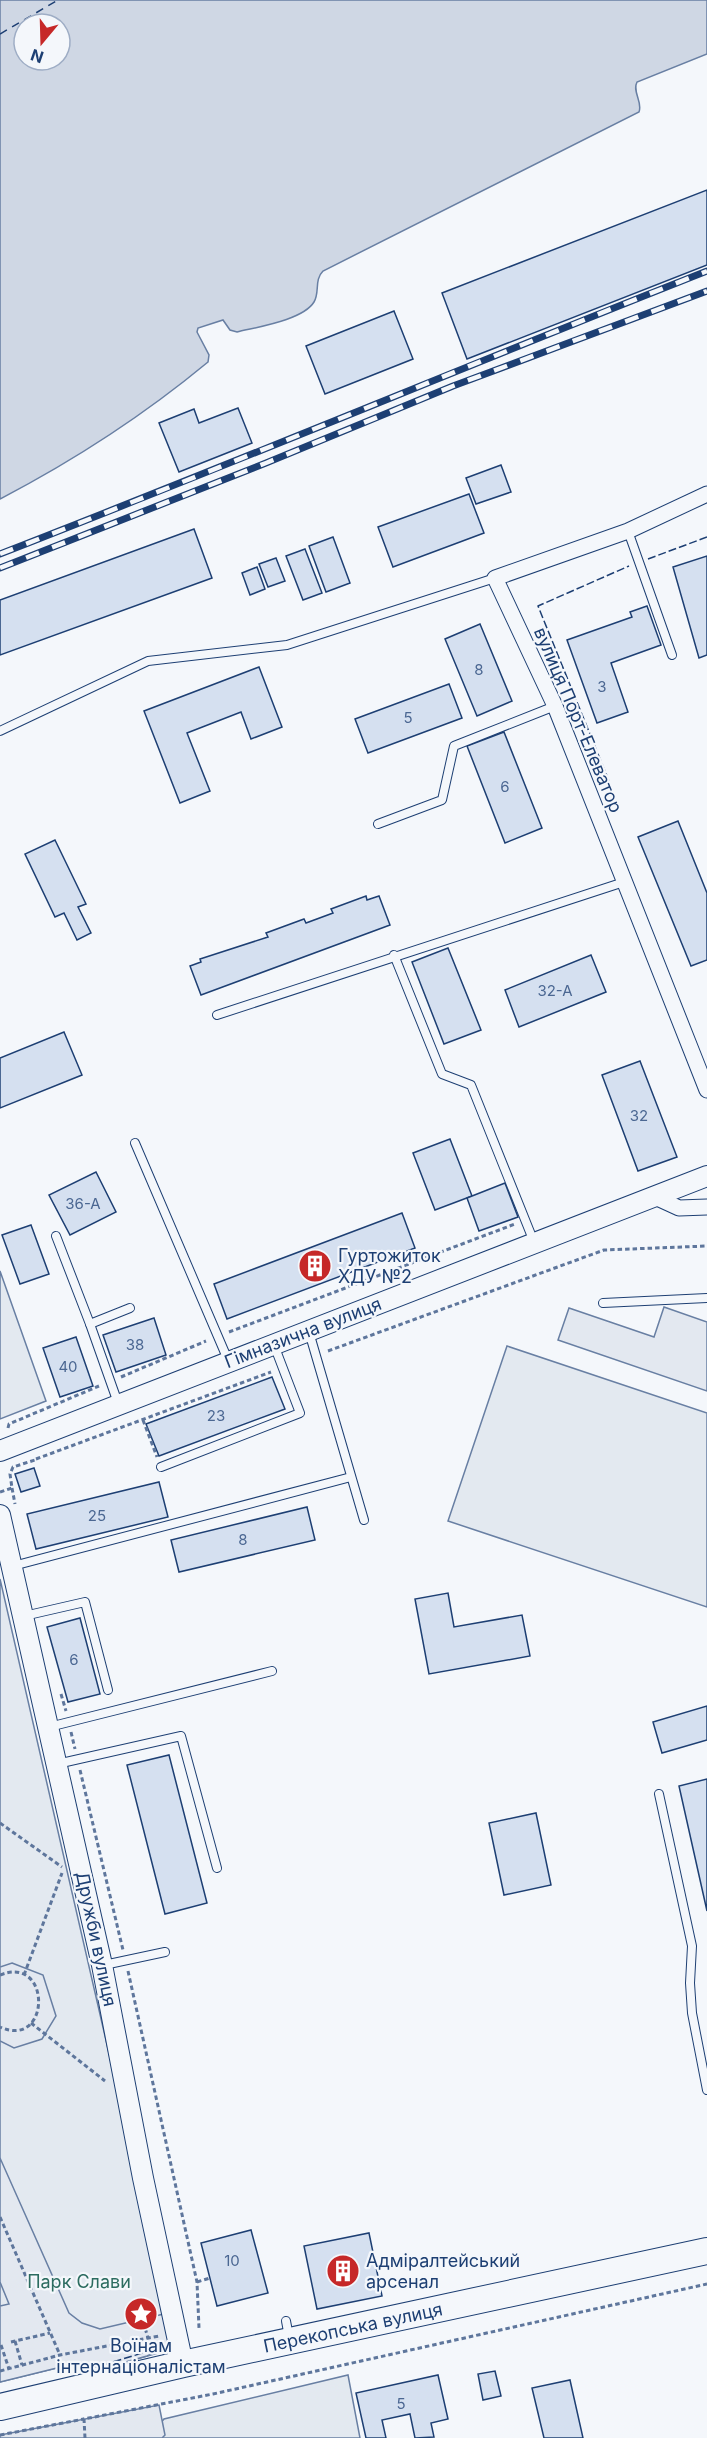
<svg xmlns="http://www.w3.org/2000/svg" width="707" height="2438" font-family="Inter,sans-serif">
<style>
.green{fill:#e3e9f0;stroke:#687fa3;stroke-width:1.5}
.parking{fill:#e3e8f0;stroke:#687fa3;stroke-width:1.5}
.water{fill:#cfd7e4;stroke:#687fa3;stroke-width:1.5;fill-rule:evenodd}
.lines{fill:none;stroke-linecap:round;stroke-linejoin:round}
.ferry{stroke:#1d3f73;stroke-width:1.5;stroke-dasharray:8 6;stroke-linecap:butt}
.building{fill:#d5e0f0;stroke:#1d3f73;stroke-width:1.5}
.service-casing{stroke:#1d3f73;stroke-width:10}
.minor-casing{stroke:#1d3f73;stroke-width:17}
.tertiary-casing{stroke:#1d3f73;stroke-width:22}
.primary-casing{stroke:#1d3f73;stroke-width:28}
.path{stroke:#5e769c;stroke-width:3;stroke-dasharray:4.5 3;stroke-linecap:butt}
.service{stroke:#f4f7fb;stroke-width:8}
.minor{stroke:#f4f7fb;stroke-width:15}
.tertiary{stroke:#f4f7fb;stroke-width:20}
.primary{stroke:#f4f7fb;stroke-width:26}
.rail-casing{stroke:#1d3f73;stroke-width:7}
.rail{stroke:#f4f7fb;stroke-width:4.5;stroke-dasharray:14;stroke-linecap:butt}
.fence{stroke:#1d3f73;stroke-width:1.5;stroke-dasharray:8 3;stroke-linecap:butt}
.labels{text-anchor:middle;stroke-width:4.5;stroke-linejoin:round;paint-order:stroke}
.number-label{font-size:15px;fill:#4b6792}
.street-label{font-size:18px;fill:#1d3f73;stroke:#f4f7fb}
.poi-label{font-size:18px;fill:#1d3f73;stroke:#f4f7fb;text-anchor:start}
.park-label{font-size:18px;fill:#2c6c60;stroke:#f4f7fb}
</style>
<rect width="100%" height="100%" fill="#f4f7fb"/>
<!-- green -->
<g class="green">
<path d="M0,1271L46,1401L0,1419Z"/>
<path d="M507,1346L707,1413V1607L448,1521Z"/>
<path d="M0,1579L170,2319L165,2348L158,2353L104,2368L77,2363L0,2382Z"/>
<path d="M348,2375L360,2438H148L164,2419Z"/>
</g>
<!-- parking -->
<g class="parking">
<path d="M664,1307L707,1322V1391L558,1340L569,1308L654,1337Z"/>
<path d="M12,1963L43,1975L56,2016L42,2039L14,2048L0,2041V1967Z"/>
<path d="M0,2158L69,2313L82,2323L100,2329L168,2313V2341L165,2348L147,2356L104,2368L77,2363L0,2382V2306L9,2304L0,2282Z"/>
<path d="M159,2405L165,2435L162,2438H0V2435Z"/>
</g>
<!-- water -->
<path class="water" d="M0,0H707V54L637,82C632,92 643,102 639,112L323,271C314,280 320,292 314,302C303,320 257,327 237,332L230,330L223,320L198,328L197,332L209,355L208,362C144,415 73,461 0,499ZM24,24H60V60H24Z"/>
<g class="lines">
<!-- ferry -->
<path class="ferry" d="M0,34L58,0"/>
</g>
<!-- building -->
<g class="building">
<path d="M707,190V265L467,359L442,293Z"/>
<path d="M394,311L413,359L325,394L306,346Z"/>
<path d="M238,408L252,443L179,472L159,423L194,409L199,423Z"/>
<path d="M501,465L511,492L476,504L466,478Z"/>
<path d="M469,494L484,533L393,567L378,527Z"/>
<path d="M194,529L212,578L0,655V600Z"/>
<path d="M333,537L350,583L326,592L309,546Z"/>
<path d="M305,549L322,593L303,600L286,556Z"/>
<path d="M707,556V655L699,658L673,567Z"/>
<path d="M276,558L285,581L268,587L259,564Z"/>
<path d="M257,567L265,589L250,595L242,573Z"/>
<path d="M647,606L661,645L611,663L628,712L597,723L567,640L632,617L630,612Z"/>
<path d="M480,624L512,701L477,716L445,639Z"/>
<path d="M259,667L282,727L251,739L241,712L187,733L210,791L180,803L144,711Z"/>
<path d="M449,684L462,718L368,753L355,719Z"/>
<path d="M504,732L542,828L505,843L467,746Z"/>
<path d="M678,821L707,893V960L691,966L638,837Z"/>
<path d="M55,840L86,904L78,907L91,933L77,940L64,913L55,917L25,854Z"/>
<path d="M366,896L367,900L379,896L390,925L201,995L190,966L201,962L200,959L268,937L266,933L304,919L306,923L333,913L331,909Z"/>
<path d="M448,948L481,1030L444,1044L412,962Z"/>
<path d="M591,955L606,992L519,1027L505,990Z"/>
<path d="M64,1032L82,1075L0,1108V1058Z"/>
<path d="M640,1061L677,1157L638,1171L602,1075Z"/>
<path d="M450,1139L472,1196L435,1210L413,1153Z"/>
<path d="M96,1172L116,1212L70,1235L49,1195Z"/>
<path d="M505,1183L518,1217L479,1231L467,1198Z"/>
<path d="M402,1213L415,1248L227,1319L214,1284Z"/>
<path d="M31,1225L49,1274L20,1284L2,1235Z"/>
<path d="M154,1318L166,1355L116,1372L103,1335Z"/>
<path d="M76,1337L93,1386L60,1397L43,1348Z"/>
<path d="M272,1377L285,1409L159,1456L146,1424Z"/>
<path d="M34,1468L40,1486L21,1492L15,1474Z"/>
<path d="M159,1482L168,1517L36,1549L27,1514Z"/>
<path d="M307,1507L315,1540L179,1572L171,1540Z"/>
<path d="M448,1593L454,1627L522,1615L530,1656L429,1674L415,1599Z"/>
<path d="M80,1618L100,1694L68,1702L47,1627Z"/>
<path d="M707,1706V1740L662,1753L653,1722Z"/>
<path d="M169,1755L207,1903L165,1914L127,1765Z"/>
<path d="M707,1779V1911L679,1786Z"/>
<path d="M536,1813L551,1885L504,1895L489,1823Z"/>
<path d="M251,2230L268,2293L217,2306L201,2243Z"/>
<path d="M369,2233L382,2296L317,2309L304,2246Z"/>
<path d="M495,2371L501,2396L483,2400L478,2374Z"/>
<path d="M438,2375L448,2419L431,2423L434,2437L415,2438L410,2414L382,2420L386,2438H366L356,2393Z"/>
<path d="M570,2380L583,2438H544L532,2388Z"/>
</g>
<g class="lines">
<!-- service casing -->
<g class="service-casing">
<g id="service">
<path d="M628,531L672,655"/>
<path d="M0,731L148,661L287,645L495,578"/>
<path d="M378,824L442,800L454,746L555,706"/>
<path d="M394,955L442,1074L471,1085L534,1242"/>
<path d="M217,1015L624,882"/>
<path d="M135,1143L228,1360"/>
<path d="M56,1236L90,1324"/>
<path d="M603,1303L707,1298"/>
<path d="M309,1332L364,1520"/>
<path d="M118,1403L90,1324L130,1308"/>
<path d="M161,1467L300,1413L274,1345"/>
<path d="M13,1566L351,1477"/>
<path d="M24,1616L85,1602L108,1690"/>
<path d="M49,1727L272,1671"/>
<path d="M57,1764L181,1736L217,1868"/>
<path d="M659,1794L692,1946L690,1983L692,2013L707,2090"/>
<path d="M104,1965L165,1952"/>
<path d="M286,2321L289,2337"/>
</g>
</g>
<!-- minor casing -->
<g class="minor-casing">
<g id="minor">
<path d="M707,494L628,531L495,578L555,706L707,1090"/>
<path d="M655,1197L679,1208L707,1207"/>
</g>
</g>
<!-- tertiary casing -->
<g class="tertiary-casing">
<g id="tertiary">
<path d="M0,1451L707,1176"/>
<path d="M0,1515L102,1965L143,2178L183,2364"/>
</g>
</g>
<!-- primary casing -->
<g class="primary-casing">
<path id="primary" d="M0,2407L183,2364L707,2251"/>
</g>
<!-- path -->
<g class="path">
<path d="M229,1332L515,1224"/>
<path d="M328,1351L604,1250L707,1246"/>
<path d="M121,1377L206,1341"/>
<path d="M143,1420L157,1457"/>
<path d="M8,1428L9,1424L99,1386"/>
<path d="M36,1459L271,1372"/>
<path d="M12,1488L15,1504"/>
<path d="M0,1492L12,1488L10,1474L13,1467L35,1460"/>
<path d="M61,1694L66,1711"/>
<path d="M71,1732L75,1749"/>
<path d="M80,1770L123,1950"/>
<path d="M0,1823L62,1867"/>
<path d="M128,1971L197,2282L199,2328"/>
<path d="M0,1975C52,1954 51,2050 0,2027"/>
<path d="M24,1975L62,1873"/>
<path d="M31,2023L105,2081"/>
<path d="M0,2217L60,2355"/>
<path d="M197,2282L210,2278"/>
<path d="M141,2314L148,2338"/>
<path d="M15,2341L22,2365"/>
<path d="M11,2342L50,2333"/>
<path d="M1,2345L9,2369"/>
<path d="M0,2371L60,2355L159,2336"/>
<path d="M0,2435L84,2419"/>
<path d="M85,2438L84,2419L213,2394L707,2284"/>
</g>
<!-- service -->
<use href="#service" class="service"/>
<!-- minor -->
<use href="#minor" class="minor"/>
<!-- tertiary -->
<use href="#tertiary" class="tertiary"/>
<!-- primary -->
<use href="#primary" class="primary"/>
<!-- rail casing -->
<g class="rail-casing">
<g id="rail">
<path d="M0,554C237,462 471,364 707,271"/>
<path d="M0,568L266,463L453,386L707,291"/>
</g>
</g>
<!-- rail -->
<use href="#rail" class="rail"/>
<!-- fence -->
<g class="fence">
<path d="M648,559L707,537"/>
<path d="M609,781L538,606L629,566"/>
<path d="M103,2365L162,2347"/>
</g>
</g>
<!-- icons -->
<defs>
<g id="building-disc" transform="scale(1.725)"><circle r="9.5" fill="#c62828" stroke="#f4f7fb"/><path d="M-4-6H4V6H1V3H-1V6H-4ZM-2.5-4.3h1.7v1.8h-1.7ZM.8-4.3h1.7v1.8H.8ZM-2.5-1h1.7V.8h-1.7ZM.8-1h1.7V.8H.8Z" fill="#fff"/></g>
<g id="sight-disc" transform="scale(1.725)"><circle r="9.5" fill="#c62828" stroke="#f4f7fb"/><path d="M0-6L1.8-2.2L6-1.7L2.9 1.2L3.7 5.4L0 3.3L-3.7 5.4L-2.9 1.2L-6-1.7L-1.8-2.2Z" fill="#fff"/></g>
</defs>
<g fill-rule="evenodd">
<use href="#building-disc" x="315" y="1266"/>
<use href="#building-disc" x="343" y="2271"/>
<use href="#sight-disc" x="141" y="2314"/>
</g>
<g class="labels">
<!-- number labels -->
<g class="number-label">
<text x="479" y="675">8</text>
<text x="602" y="692">3</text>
<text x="408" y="723">5</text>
<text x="505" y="792">6</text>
<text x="555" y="996">32-А</text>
<text x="639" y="1121">32</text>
<text x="83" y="1209">36-А</text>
<text x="135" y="1350">38</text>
<text x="68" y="1372">40</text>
<text x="216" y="1421">23</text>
<text x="97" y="1521">25</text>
<text x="243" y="1545">8</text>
<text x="74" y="1665">6</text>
<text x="232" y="2266">10</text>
<text x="401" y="2409">5</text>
</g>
<!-- street labels -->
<g class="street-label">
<text transform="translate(578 720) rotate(67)" y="6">вулиця Порт-Елеватор</text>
<text transform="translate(303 1333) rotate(-21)" y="6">Гімназична вулиця</text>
<text transform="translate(96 1939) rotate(78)" y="6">Дружби вулиця</text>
<text transform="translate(353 2328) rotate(-12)" y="6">Перекопська вулиця</text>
</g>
<!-- poi labels -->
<g class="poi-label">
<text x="338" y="1262">Гуртожиток<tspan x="338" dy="21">ХДУ №2</tspan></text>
<text x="366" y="2267">Адміралтейський<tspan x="366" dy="21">арсенал</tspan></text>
<text x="141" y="2352" text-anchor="middle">Воїнам<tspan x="141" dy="21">інтернаціоналістам</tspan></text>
</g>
<!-- park labels -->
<g class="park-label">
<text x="79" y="2288">Парк Слави</text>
</g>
</g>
<!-- north arrow -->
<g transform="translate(42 42) rotate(199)"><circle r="28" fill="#f4f7fb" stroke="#9eadc5" stroke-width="1.5"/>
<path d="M0-4.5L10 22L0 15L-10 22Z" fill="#c62828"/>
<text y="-9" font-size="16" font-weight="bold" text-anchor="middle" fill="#1d3f73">N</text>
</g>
</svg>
